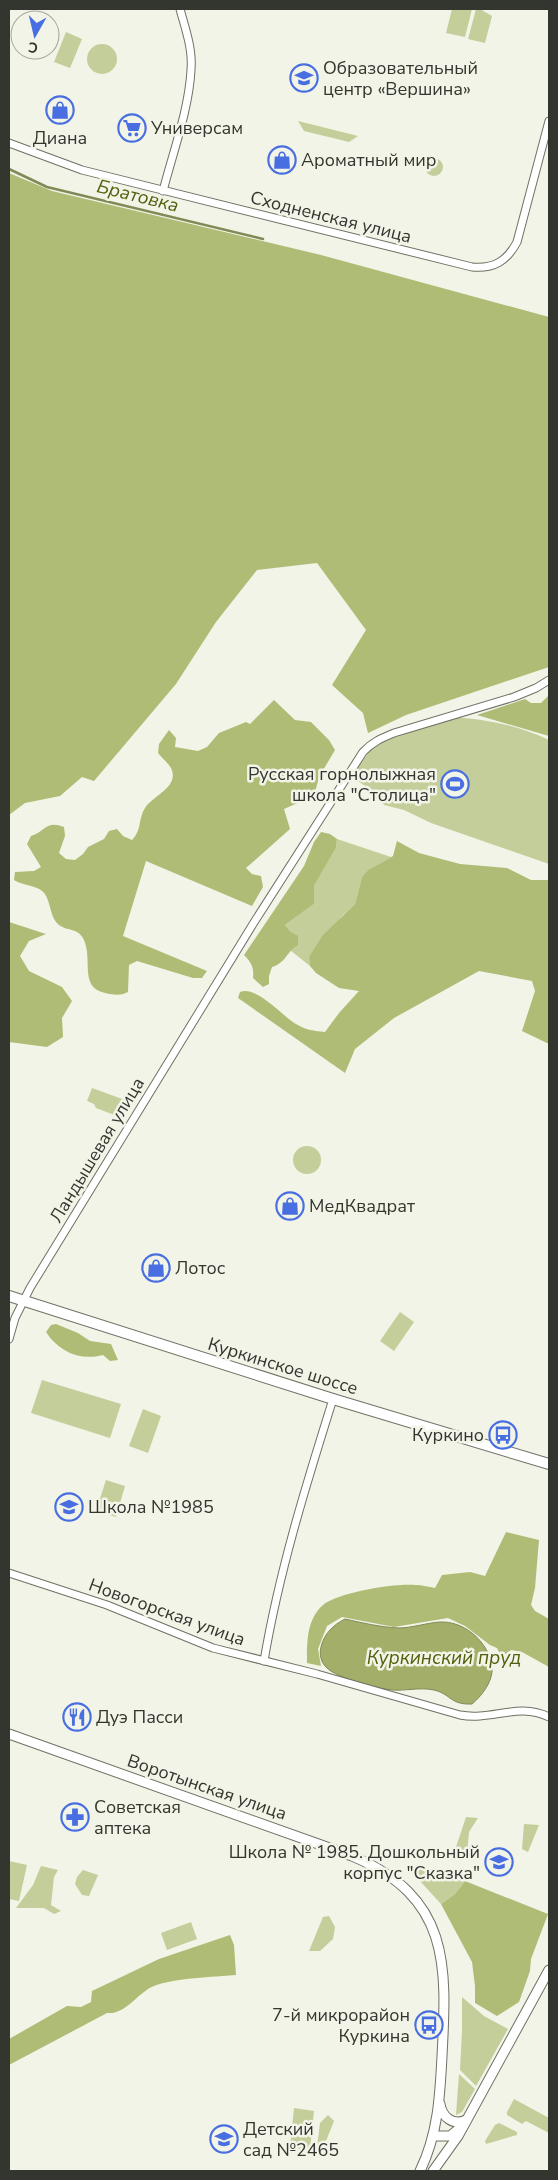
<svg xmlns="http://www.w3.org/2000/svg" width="558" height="2180" font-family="'Nunito Sans',sans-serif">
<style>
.green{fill:#c4ce9a}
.forest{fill:#afbc75}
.water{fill:#a3af68;stroke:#818a57}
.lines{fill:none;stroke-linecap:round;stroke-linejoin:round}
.stream{stroke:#818a57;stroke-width:2.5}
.minor-casing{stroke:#6f7165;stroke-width:9}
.tertiary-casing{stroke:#6f7165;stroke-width:11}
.secondary-casing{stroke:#6f7165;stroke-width:12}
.minor{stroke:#fff;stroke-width:7}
.tertiary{stroke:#fff;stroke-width:9}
.secondary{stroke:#fff;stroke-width:10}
.labels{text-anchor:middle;stroke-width:5;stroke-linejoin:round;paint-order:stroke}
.poi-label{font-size:18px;fill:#33352f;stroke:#f1f4e7;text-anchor:start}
.street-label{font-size:18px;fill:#33352f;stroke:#f1f4e7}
.water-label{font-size:19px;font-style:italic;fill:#545e0c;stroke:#f1f4e7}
</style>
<rect width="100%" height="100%" fill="#f1f4e7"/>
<!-- green -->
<g class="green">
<path d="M452,9H472L465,37L446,33Z"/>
<path d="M476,9H480L492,16L485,43L468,39Z"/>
<path d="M52,27C61,31 60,42 55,49L44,55L29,50H50V28Z"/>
<path d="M66,32L82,39L70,68L54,62Z"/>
<circle cx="102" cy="59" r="15"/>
<path d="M298,121L358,136L349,142L304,131Z"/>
<circle cx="434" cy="167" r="9"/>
<path d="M454,717C489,720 517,725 549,740V864L431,823L404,810L384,805L372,791L351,776L372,748L382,742Z"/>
<path d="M337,839L391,857L368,870L362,877L355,904L342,916L309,957L310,966L290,950L291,932L285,925L314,904V886L336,848Z"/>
<path d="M92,1088L125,1100L117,1116L96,1108L94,1104L87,1101Z"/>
<circle cx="307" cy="1160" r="14"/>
<path d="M400,1312L414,1322L394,1351L380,1341Z"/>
<path d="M42,1380L121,1404L110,1438L31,1413Z"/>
<path d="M143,1409L161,1416L148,1453L129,1446Z"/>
<path d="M106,1480L125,1486L116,1517L96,1511Z"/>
<path d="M466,1817L478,1818L469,1832L467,1854L459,1857L455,1850Z"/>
<path d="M524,1824L539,1825L528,1852L522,1849Z"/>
<path d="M9,1861L27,1865L19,1901L9,1899Z"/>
<path d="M41,1866L58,1870L54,1877L51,1905L61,1911L54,1914L44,1908H16L33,1885Z"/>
<path d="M418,1869L465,1881L455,1894L441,1904L410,1870Z"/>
<path d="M83,1870L98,1875L89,1896L82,1895L75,1884L77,1877Z"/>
<path d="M329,1916L335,1927L333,1939L320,1951H309L323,1917Z"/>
<path d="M191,1922L197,1939L167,1950L161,1933Z"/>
<path d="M462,1997L484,2016L508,2029L476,2086L460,2070L462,2031Z"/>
<path d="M459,2074L475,2089L462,2112L456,2115Z"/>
<path d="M514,2099L549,2118V2133L526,2121L522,2124L507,2115V2112Z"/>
<path d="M294,2108L314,2111L310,2150L290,2148Z"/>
<path d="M328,2115L334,2121L326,2141L320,2149L317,2147L320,2123Z"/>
<path d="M499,2123L517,2132V2135L486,2144L485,2141L495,2125Z"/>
</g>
<!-- forest -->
<g class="forest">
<path d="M9,173L52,191L321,255L549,317V667L406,715L368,733L363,713L332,685L366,630L317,563L257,570L216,622L176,684L94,781L82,777L60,796L25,803L9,815Z"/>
<path d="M549,695V736L477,715L525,699L531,703H541Z"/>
<path d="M274,700L295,720L311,722L329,740L335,750L319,777L314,796L284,809L290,829L246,868L252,874L261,876L263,887L252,906L146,861L123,936L207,971L202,978H193L137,961L129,965L128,992C120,996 114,995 105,993C78,987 94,959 83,938C77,928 67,931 59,925C50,918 51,903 45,894C39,885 23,886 14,880L15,872L34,871L41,867L27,844L31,836C46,831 46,820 64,827L65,836L59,853L66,859L75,860L83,854L88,847L104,839L109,831L117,829L123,836L132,840C142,830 138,819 145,808C153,795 180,787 171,768C168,763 162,758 158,753L159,744L169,730L176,738L175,747L198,751L207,747L219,733L246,722L250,724Z"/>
<path d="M321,832L330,834L337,839L336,848L314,886V904L285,925L291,932L298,936V945C286,952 286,963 272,967L269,976V984L263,987L253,978C254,968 252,963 244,955L304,866L314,842Z"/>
<path d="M397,841L419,853L460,864L507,868L531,880H549V1044L522,1031L535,991L532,981L479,971L394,1018L355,1049L345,1073L238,998L240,992C256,985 282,1016 296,1024C306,1030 314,1031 325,1032L339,1013L359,991L339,988L316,973L310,966L309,957L323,935L355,904L362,877L368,870L393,856Z"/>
<path d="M9,922L46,934L29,941L20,956L29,971L62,987L72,1001L62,1018L63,1037L47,1047L9,1042Z"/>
<path d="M56,1324L78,1333L90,1341L111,1344L118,1360L110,1361L103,1355C80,1361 59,1352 46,1332L51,1325Z"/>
<path d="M506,1532L539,1540L535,1588L531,1605L535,1611L549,1619V1667L522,1652L511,1650L506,1654H500L497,1648L490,1645L465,1626L448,1618L394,1627L342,1617L327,1626L318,1649L321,1666L307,1663C307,1644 306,1620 323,1605C339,1592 395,1583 416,1585C422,1585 429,1587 435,1588L442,1575L470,1572L485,1576Z"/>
<path d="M465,1881L548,1914L531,1959L530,1971L519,2002L497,2016L475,2003V1986L472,1962L441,1904L455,1894Z"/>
<path d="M230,1935L234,1945L236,1975C214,1977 174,1978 154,1986C138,1992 126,2015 107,2013L9,2065V2039L67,2006L81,2007L91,2002L92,1991L159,1959Z"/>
</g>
<!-- water -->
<path class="water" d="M345,1619C363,1623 380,1627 398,1628C412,1628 426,1623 440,1622C463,1621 485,1639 491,1661C496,1677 484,1694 472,1704C450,1705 451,1694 434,1690C420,1687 406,1691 392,1690C377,1688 337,1678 327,1668C321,1663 319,1654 321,1647C324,1634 333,1625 345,1619Z"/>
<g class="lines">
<!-- stream -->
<path class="stream" d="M9,169L47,187L263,239"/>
<!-- minor casing -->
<g class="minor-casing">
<g id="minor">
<path d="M9,143L82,170L472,267C494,269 507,261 517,242L549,121"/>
<path d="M163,191C173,152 189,109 191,70C193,49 185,28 180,9"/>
<path d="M9,1339L15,1318L30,1288L253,924L363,752C372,742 382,738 394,733L514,697L536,688L549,680"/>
<path d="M9,1573L107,1605L213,1648L317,1674L460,1715C492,1721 518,1702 549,1717"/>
<path d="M264,1661C279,1572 306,1485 333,1399"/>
</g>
</g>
<!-- tertiary casing -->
<g class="tertiary-casing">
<g id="tertiary">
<path d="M9,1734L352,1856C450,1897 447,1964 442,2056C440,2096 438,2134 420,2171"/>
<path d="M440,2104C442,2117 453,2126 466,2120"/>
<path d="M434,2136H450L460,2128"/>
<path d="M433,2171L458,2136L549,1970"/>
</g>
</g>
<!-- secondary casing -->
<g class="secondary-casing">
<path id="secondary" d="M9,1296L333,1399L549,1464"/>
</g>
<!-- minor -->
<use href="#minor" class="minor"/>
<!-- tertiary -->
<use href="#tertiary" class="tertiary"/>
<!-- secondary -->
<use href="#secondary" class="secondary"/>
</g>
<!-- icons -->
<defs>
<g id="school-ring" transform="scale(1.4375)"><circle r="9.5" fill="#f1f4e7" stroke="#486ee1" stroke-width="1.5"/><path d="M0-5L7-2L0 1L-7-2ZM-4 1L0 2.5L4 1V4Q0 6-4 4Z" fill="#486ee1"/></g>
<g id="shop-ring" transform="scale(1.4375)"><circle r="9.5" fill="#f1f4e7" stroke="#486ee1" stroke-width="1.5"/><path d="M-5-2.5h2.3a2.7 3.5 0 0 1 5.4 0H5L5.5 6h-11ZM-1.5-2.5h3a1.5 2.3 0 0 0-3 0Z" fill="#486ee1"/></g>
<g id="supermarket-ring" transform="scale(1.4375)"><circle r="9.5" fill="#f1f4e7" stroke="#486ee1" stroke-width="1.5"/><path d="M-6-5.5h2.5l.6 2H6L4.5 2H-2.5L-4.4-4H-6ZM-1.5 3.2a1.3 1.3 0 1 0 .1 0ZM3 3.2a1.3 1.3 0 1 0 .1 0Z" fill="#486ee1"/></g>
<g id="stadium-ring" transform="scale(1.4375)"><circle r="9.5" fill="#f1f4e7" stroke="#486ee1" stroke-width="1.5"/><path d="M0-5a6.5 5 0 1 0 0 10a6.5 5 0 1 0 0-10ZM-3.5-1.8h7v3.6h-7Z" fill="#486ee1"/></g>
<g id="bus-ring" transform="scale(1.4375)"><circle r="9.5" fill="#f1f4e7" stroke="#486ee1" stroke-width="1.5"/><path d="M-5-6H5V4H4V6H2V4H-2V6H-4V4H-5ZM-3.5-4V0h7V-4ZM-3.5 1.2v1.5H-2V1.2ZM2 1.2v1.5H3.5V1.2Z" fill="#486ee1"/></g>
<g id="restaurant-ring" transform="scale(1.4375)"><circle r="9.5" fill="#f1f4e7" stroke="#486ee1" stroke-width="1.5"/><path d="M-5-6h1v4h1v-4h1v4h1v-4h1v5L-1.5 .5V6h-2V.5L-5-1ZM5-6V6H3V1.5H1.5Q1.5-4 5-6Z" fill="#486ee1"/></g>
<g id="pharmacy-ring" transform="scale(1.4375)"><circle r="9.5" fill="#f1f4e7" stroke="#486ee1" stroke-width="1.5"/><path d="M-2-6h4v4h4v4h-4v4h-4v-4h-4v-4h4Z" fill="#486ee1"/></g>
</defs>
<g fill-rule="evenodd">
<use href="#school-ring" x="304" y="78"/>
<use href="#shop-ring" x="60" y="110"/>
<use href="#supermarket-ring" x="132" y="128"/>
<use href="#shop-ring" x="282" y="160"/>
<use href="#stadium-ring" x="455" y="784"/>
<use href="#shop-ring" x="290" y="1206"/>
<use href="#shop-ring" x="156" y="1268"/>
<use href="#bus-ring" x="503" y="1435"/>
<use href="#school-ring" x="69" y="1507"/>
<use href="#restaurant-ring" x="77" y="1717"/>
<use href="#pharmacy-ring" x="75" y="1817"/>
<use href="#school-ring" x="499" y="1862"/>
<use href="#bus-ring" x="429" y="2025"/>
<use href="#school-ring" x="224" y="2139"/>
</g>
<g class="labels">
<!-- poi labels -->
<g class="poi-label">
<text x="323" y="74">Образовательный<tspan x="323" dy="21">центр «Вершина»</tspan></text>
<text x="151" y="134">Универсам</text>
<text x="60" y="144" text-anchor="middle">Диана</text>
<text x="301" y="166">Ароматный мир</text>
<text x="436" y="780" text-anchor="end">Русская горнолыжная<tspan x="436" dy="21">школа "Столица"</tspan></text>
<text x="309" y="1212">МедКвадрат</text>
<text x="175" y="1274">Лотос</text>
<text x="484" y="1441" text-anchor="end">Куркино</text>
<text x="88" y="1513">Школа №1985</text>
<text x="96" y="1723">Дуэ Пасси</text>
<text x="94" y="1813">Советская<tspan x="94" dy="21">аптека</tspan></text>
<text x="480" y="1858" text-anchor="end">Школа № 1985. Дошкольный<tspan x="480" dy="21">корпус "Сказка"</tspan></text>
<text x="410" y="2021" text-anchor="end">7-й микрорайон<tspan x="410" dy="21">Куркина</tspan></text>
<text x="243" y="2135">Детский<tspan x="243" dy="21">сад №2465</tspan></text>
</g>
<!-- street labels -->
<g class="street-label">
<text transform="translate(331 217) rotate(14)" y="6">Сходненская улица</text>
<text transform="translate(97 1150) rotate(-59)" y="6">Ландышевая улица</text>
<text transform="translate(283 1366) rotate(17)" y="6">Куркинское шоссе</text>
<text transform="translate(167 1612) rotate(20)" y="6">Новогорская улица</text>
<text transform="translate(207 1787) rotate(19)" y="6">Воротынская улица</text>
</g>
<!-- water labels -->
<g class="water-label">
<text transform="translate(138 195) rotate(14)" y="7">Братовка</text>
<text x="444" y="1664">Куркинский пруд</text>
</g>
</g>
<!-- border -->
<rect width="558" height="2180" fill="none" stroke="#33352f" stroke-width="20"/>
<!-- north arrow -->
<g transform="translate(35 35) rotate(188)"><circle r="24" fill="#f1f4e7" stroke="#a5a89d"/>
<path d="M0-4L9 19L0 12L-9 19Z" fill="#486ee1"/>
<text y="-8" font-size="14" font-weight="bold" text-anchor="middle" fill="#33352f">С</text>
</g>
</svg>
